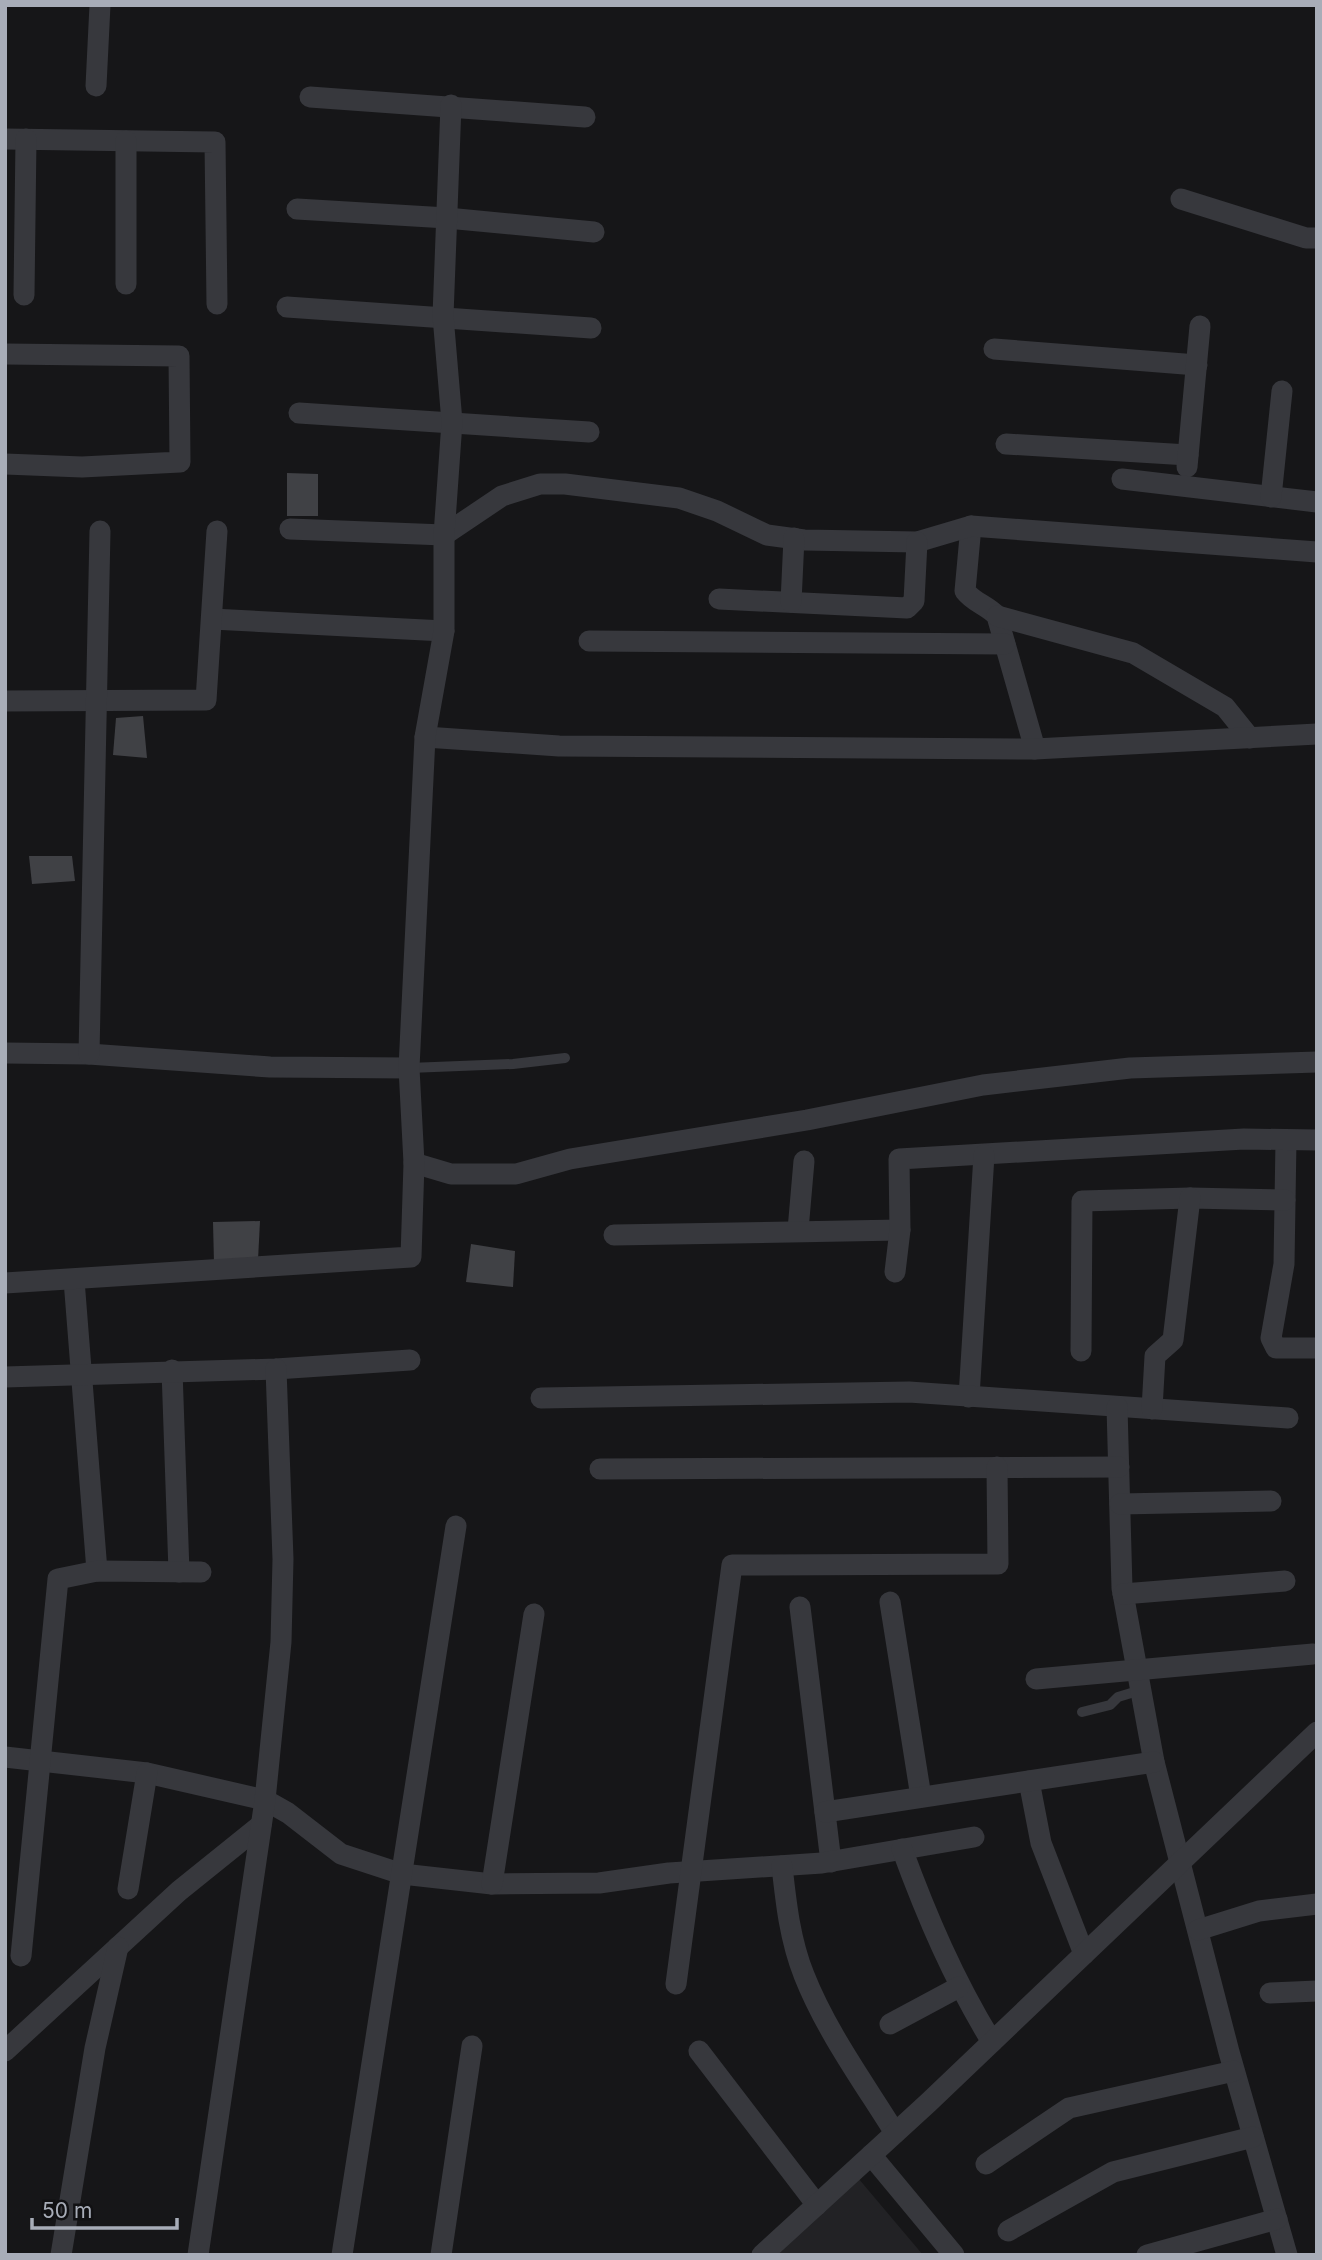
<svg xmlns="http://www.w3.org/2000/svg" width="1322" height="2260" font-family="Inter,sans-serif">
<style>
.built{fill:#222225}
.building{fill:#404145}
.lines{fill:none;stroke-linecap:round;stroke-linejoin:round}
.lane{stroke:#37383d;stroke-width:10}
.street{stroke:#37383d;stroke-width:21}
</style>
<rect width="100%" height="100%" fill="#161618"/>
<!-- built -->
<path class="built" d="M858,2178L923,2255H777Z"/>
<!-- building -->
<g class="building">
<path d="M287,473L318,474V516H287Z"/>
<path d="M143,716L147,758L113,755L116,718Z"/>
<path d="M29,856H72L75,881L32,884Z"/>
<path d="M260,1221L258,1260L214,1263L213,1222Z"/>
<path d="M471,1244L515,1251L513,1287L466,1282Z"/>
</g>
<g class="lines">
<!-- lane -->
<g class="lane">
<path d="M409,1068L513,1064L565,1058"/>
<path d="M1082,1712L1110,1705L1118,1697L1141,1690"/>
</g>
<!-- street -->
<g class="street">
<path d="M96,86L100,5"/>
<path d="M310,97L585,117"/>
<path d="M5,139L215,142L217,304"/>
<path d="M1181,199L1306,238H1317"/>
<path d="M297,209L447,218L594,232"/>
<path d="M126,284V141"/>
<path d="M24,295L26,139"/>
<path d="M287,307L591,328"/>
<path d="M994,349L1197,365"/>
<path d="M5,354L179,356L180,462L82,467L5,464"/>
<path d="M299,413L589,432"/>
<path d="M1006,444L1188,455"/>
<path d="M1187,467L1200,326"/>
<path d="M1122,479L1317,502"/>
<path d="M1271,497L1282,391"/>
<path d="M971,526L965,591C974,603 987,605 997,616L1035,749"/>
<path d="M290,529L444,535L502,496L540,484H565L679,498L717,511L767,535L804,540L917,542L971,526L1317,552"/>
<path d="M719,599L907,608L914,601L917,542"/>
<path d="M791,602L794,538"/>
<path d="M997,616L1133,653L1225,707L1250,738"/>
<path d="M212,619L444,631"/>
<path d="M589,641L1005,644"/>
<path d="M5,701L206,700L217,531"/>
<path d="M425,737L559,746L1035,749L1317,734"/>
<path d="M5,1053L89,1054L270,1067L409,1068"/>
<path d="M89,1054L100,531"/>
<path d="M1286,1140L1284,1264L1271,1338L1276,1348H1317"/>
<path d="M414,1163L451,1174H516L570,1159L807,1120L983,1085L1130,1068L1317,1062"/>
<path d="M798,1230L804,1161"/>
<path d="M614,1235L900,1230"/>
<path d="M895,1272L900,1230L899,1159L1244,1139L1317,1140"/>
<path d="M74,1280L97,1571"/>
<path d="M5,1283L411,1257L414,1163L409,1068L425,737L444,631V535L452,422L443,316L451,105"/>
<path d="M1081,1351L1082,1201L1190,1198L1285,1200"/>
<path d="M172,1370L179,1572"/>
<path d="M5,1377L276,1369L410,1360"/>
<path d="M969,1397L984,1155"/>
<path d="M541,1398L909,1392L1288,1418"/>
<path d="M1117,1407L1122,1588L1154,1762L1229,2052L1287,2255"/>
<path d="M1152,1409L1155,1356L1173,1340L1190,1198"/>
<path d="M600,1469L1119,1467"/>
<path d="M1120,1504L1271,1501"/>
<path d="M1123,1594L1285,1581"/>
<path d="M890,1602L921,1797"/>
<path d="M800,1607L831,1862"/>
<path d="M1036,1679L1313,1654"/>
<path d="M5,1757L147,1773L265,1800L288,1813L341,1854L402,1874L492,1884L599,1883L669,1873L822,1863L974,1837"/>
<path d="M1029,1781L1041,1843L1084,1954"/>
<path d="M825,1812L1154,1762"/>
<path d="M902,1849C927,1917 954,1980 992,2042"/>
<path d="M782,1866C786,1903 790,1940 804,1975C826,2031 864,2083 895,2133"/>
<path d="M492,1884L534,1614"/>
<path d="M128,1889L147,1773"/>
<path d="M1198,1930L1259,1911L1317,1904"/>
<path d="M21,1956L58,1579L97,1571L201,1572"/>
<path d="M676,1984L732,1565L998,1564L997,1467"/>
<path d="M1270,1993L1317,1991"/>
<path d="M890,2024L959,1987"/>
<path d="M5,2051L179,1891L261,1825"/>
<path d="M699,2051L817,2205"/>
<path d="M871,2155L954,2255"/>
<path d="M986,2164L1069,2108L1234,2071"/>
<path d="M1008,2231L1113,2172L1253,2137"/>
<path d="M61,2255L95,2048L118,1947"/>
<path d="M198,2255L265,1800L281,1642L283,1559L276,1369"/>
<path d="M342,2255L456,1526"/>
<path d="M441,2255L472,2046"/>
<path d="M762,2255L928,2103L1317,1732"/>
<path d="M1147,2255L1277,2219"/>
</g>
</g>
<!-- border -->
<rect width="1322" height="2260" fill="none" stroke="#a8adb8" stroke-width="14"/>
<!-- scale -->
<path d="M32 2218v10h145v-10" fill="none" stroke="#a8adb8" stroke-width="3.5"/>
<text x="42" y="2218" font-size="21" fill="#a8adb8" stroke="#111113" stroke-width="5" paint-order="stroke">50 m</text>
</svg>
